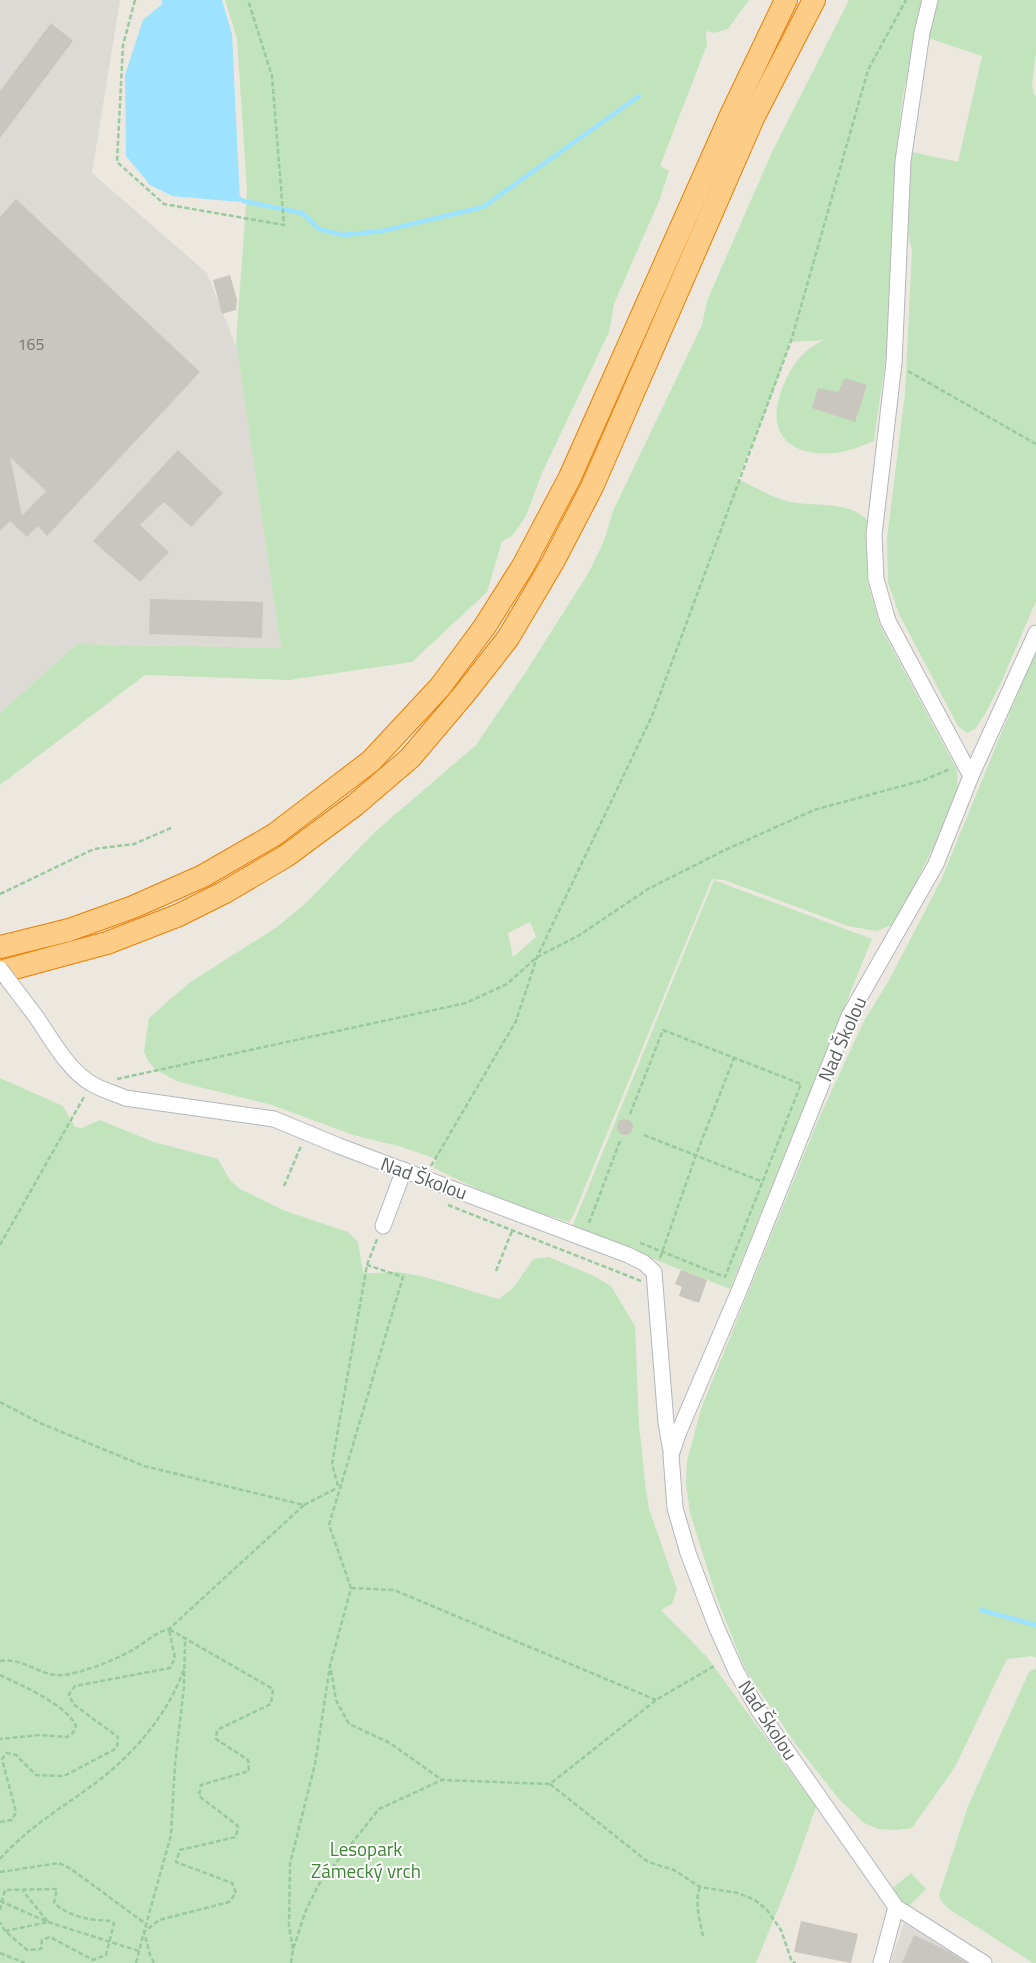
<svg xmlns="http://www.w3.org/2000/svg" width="1036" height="1963" font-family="'Titillium Web',sans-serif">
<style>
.industrial{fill:#dddad5}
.green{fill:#c2e4bc;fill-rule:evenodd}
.water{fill:#9de3ff}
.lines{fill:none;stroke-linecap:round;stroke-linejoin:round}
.stream{stroke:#9de3ff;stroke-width:4.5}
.building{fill:#c9c5bf;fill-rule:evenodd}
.minor-casing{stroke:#b3b7bb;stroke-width:17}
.highway-casing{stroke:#ec7e00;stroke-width:24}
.path{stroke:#98ca9e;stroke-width:2.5;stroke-dasharray:5 2.5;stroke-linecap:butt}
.minor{stroke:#fff;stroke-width:15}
.highway{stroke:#fdcd87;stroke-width:22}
.minor-bridge-casing{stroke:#b3b7bb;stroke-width:17;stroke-linecap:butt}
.minor-bridge{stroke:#fff;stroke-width:15}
.labels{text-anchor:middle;stroke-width:4;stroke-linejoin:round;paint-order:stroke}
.number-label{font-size:16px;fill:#757878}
.street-label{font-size:19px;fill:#595e61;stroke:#fff}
.park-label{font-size:19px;fill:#3d8534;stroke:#fff}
</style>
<rect width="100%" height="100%" fill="#ece8e0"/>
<!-- industrial -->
<g class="industrial">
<path d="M0,0H120L92,173L207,273L237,348L281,648L77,644L0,713Z"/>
<path d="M904,1923L971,1963H890Z"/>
</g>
<!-- green -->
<g class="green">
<path d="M225,0H749L728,29L715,33L706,31L707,45L660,166L669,171L659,201L614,304L609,332L542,473L526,516L512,536L502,541L487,592L412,662L289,680L145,675L0,785V713L77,644L281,648L236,342L247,192L237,38Z"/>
<path d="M849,0H922L903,95L896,154L887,349L874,441C861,446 848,452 834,453C785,457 764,429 784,384C792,364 804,349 824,340L790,342L773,393L738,479C752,486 768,495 783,500C811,509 847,498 868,521L867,580L880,626L957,770L958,788L938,838L895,924L876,931L848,926L724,880L712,879L573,1216L569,1222L502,1201L434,1168L436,1159L402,1147L353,1135L272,1105L179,1082L156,1070L148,1061L144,1052L149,1018L189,983L277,927L307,902L376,831L476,745L525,673L589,572L604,541L613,511L702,325L707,301L772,152ZM530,922L536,937L513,957L508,933Z"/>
<path d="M936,0H1036V52L1032,85L1034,95L1036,96V601L1000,685L985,714L975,729L967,733L958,726L899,614L888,583L887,539L905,393L912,250C902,219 909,184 912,152L958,162L982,56L928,38Z"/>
<path d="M1036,649V1658L1031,1656L1007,1659L955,1767L912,1828L896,1830L879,1829L864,1823L839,1799L797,1746L745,1669L717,1599L690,1513L686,1484L687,1461L701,1409L819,1118L864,1021L888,982L941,880Z"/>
<path d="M714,880L872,939L730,1289L572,1227Z"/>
<path d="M0,1078L63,1106L75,1127L82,1128L100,1120L154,1142L218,1159L230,1180L240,1189L283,1210L348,1232L358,1242L363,1272C375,1275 386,1271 398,1272C433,1277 465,1290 499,1299L514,1287L533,1259L549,1257L596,1277L611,1286L635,1326L639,1424L645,1482L649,1509L677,1589L672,1604L661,1610L707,1657L816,1807L793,1872L756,1963H0Z"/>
<path d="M1036,1668V1963H1033L949,1909L941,1901L939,1895L968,1806L1029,1672Z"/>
<path d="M911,1873L926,1889L904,1911L890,1890Z"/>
</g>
<!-- water -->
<path class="water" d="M162,0H222L232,34L240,202L172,196L150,185L126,156L125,75L143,20L162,4Z"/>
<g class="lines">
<!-- stream -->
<g class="stream">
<path d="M236,196L243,201L302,213L319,229L343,235L382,231L483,207L639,96"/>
<path d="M981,1610L1036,1625"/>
</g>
</g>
<!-- building -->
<g class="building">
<path d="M51,23L73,41L0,138V91Z"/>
<path d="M16,199L200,372L47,536L38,526L27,537L10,521L0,531V217ZM10,457L46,491L22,516Z"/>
<path d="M230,275L237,300L236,310L222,314L213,280Z"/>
<path d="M845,378L867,385L855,422L812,408L818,388L838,392Z"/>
<path d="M178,450L223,493L191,527L164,502L140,525L169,552L140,582L93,541Z"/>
<path d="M150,599L263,602L262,638L149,634Z"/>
<circle cx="625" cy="1127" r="8"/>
<path d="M681,1270L707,1280L699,1303L679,1296L682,1287L675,1284Z"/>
<path d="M801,1921L858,1934L851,1963L794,1952Z"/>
<path d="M914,1935L948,1951L967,1963H902Z"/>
</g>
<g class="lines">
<!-- minor casing -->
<g class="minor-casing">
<g id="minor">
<path d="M930,0L922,33L903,161L894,363L874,535L876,579L888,621L971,776"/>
<path d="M37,1018C52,1040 68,1070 92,1084C102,1090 114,1093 125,1098L274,1119L339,1146L628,1255L644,1263L654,1272L666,1423L671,1451"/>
<path d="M383,1226L404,1170"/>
<path d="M881,1963L896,1907"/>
<path d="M984,1963L896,1907L759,1711L736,1671L716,1626L688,1553L675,1508L671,1455L678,1434L739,1291L849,1016L936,864L971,776L1036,633"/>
</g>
</g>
<!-- highway casing -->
<g class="highway-casing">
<g id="highway">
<path d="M0,947L69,930L133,907L203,876L274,835L371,761L440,687L485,626L523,566L570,477L732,113L786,0"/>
<path d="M0,972L107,943L179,915L225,892L286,856L355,805L410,758L465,693L508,638L553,562L592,487L753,118L814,0"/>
</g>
</g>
<!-- path -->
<g class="path">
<path d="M135,0L123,45L117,162L164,204L284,225L272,76L248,0"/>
<path d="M908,371L1036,444"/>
<path d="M0,894L94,849L134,844L173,827"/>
<path d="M117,1079L466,1003L507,984L537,957L578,936L648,889L725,850L814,810L924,780L950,769"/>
<path d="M630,1114L663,1030L801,1084L725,1277L638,1242"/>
<path d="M644,1135L763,1182"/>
<path d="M431,1166L516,1021L537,957L652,716L792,338L868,70L906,0"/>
<path d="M284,1186L301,1146"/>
<path d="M448,1205L641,1281"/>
<path d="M589,1223L620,1141"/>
<path d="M0,1245L84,1097"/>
<path d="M660,1258L696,1155L734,1058"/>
<path d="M496,1271L512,1231"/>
<path d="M0,1402L40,1423L144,1466L304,1505L337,1488"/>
<path d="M338,1486L332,1464L367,1265L377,1239"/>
<path d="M351,1588L394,1590L656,1700"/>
<path d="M0,1661C24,1657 40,1677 63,1675C82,1673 112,1661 129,1652C143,1645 153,1633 169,1629L304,1505"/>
<path d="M331,1670L336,1700L349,1724L390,1743L442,1780"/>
<path d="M0,1675C21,1685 67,1705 76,1726L73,1733L67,1737L40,1735L0,1739"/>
<path d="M550,1784L648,1862L674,1870L700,1887L738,1893L755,1900L767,1910L781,1930L792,1962L796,1963"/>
<path d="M0,1822L12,1820L16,1812L2,1759L7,1753L16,1755L36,1775L64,1776L117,1748L118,1737L73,1704L69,1694L75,1686L170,1668L175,1658L169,1629"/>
<path d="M0,1859C30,1825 67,1805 102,1778C137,1750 169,1712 184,1669"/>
<path d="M0,1872L59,1863L71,1869L146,1924"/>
<path d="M700,1887C694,1902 700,1921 703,1936"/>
<path d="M0,1901L48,1922L139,1951"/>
<path d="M0,1910L5,1890L57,1889L54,1903C66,1913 79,1918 95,1920C103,1921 106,1919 114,1923L106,1955L93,1960L50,1937L42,1940L41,1949L27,1950L5,1931L0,1922"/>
<path d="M5,1931L48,1922L23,1891"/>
<path d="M293,1949L289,1926L290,1864L315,1764L330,1666L351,1588L329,1525L403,1277L367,1265"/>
<path d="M0,1953L25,1963"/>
<path d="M136,1963L144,1932L159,1920L229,1902L236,1893L232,1883L176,1862L180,1850L236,1837L238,1826L199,1796L201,1785L249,1771L248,1760L216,1739L217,1730L271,1704L273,1689L169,1629"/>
<path d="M154,1963L150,1955L144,1932L171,1835L175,1764L184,1687L185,1639"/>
<path d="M291,1963L293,1949L306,1910L319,1884L379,1809L442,1780L550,1784L656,1700L716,1665"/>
</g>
<!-- minor -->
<use href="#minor" class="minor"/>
<!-- highway -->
<use href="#highway" class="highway"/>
<!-- minor-bridge casing -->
<g class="minor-bridge-casing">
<path id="minor-bridge" d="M0,969L37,1018"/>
</g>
<!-- minor-bridge -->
<use href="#minor-bridge" class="minor-bridge"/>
</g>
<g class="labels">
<!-- number labels -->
<g class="number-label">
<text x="31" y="350">165</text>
</g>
<!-- street labels -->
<g class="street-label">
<text transform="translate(842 1039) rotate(-66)" y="7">Nad Školou</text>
<text transform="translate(424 1178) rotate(20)" y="7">Nad Školou</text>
<text transform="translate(768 1720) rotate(57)" y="7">Nad Školou</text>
</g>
<!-- park labels -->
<g class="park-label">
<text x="366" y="1856">Lesopark<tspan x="366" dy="22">Zámecký vrch</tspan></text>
</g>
</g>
</svg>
